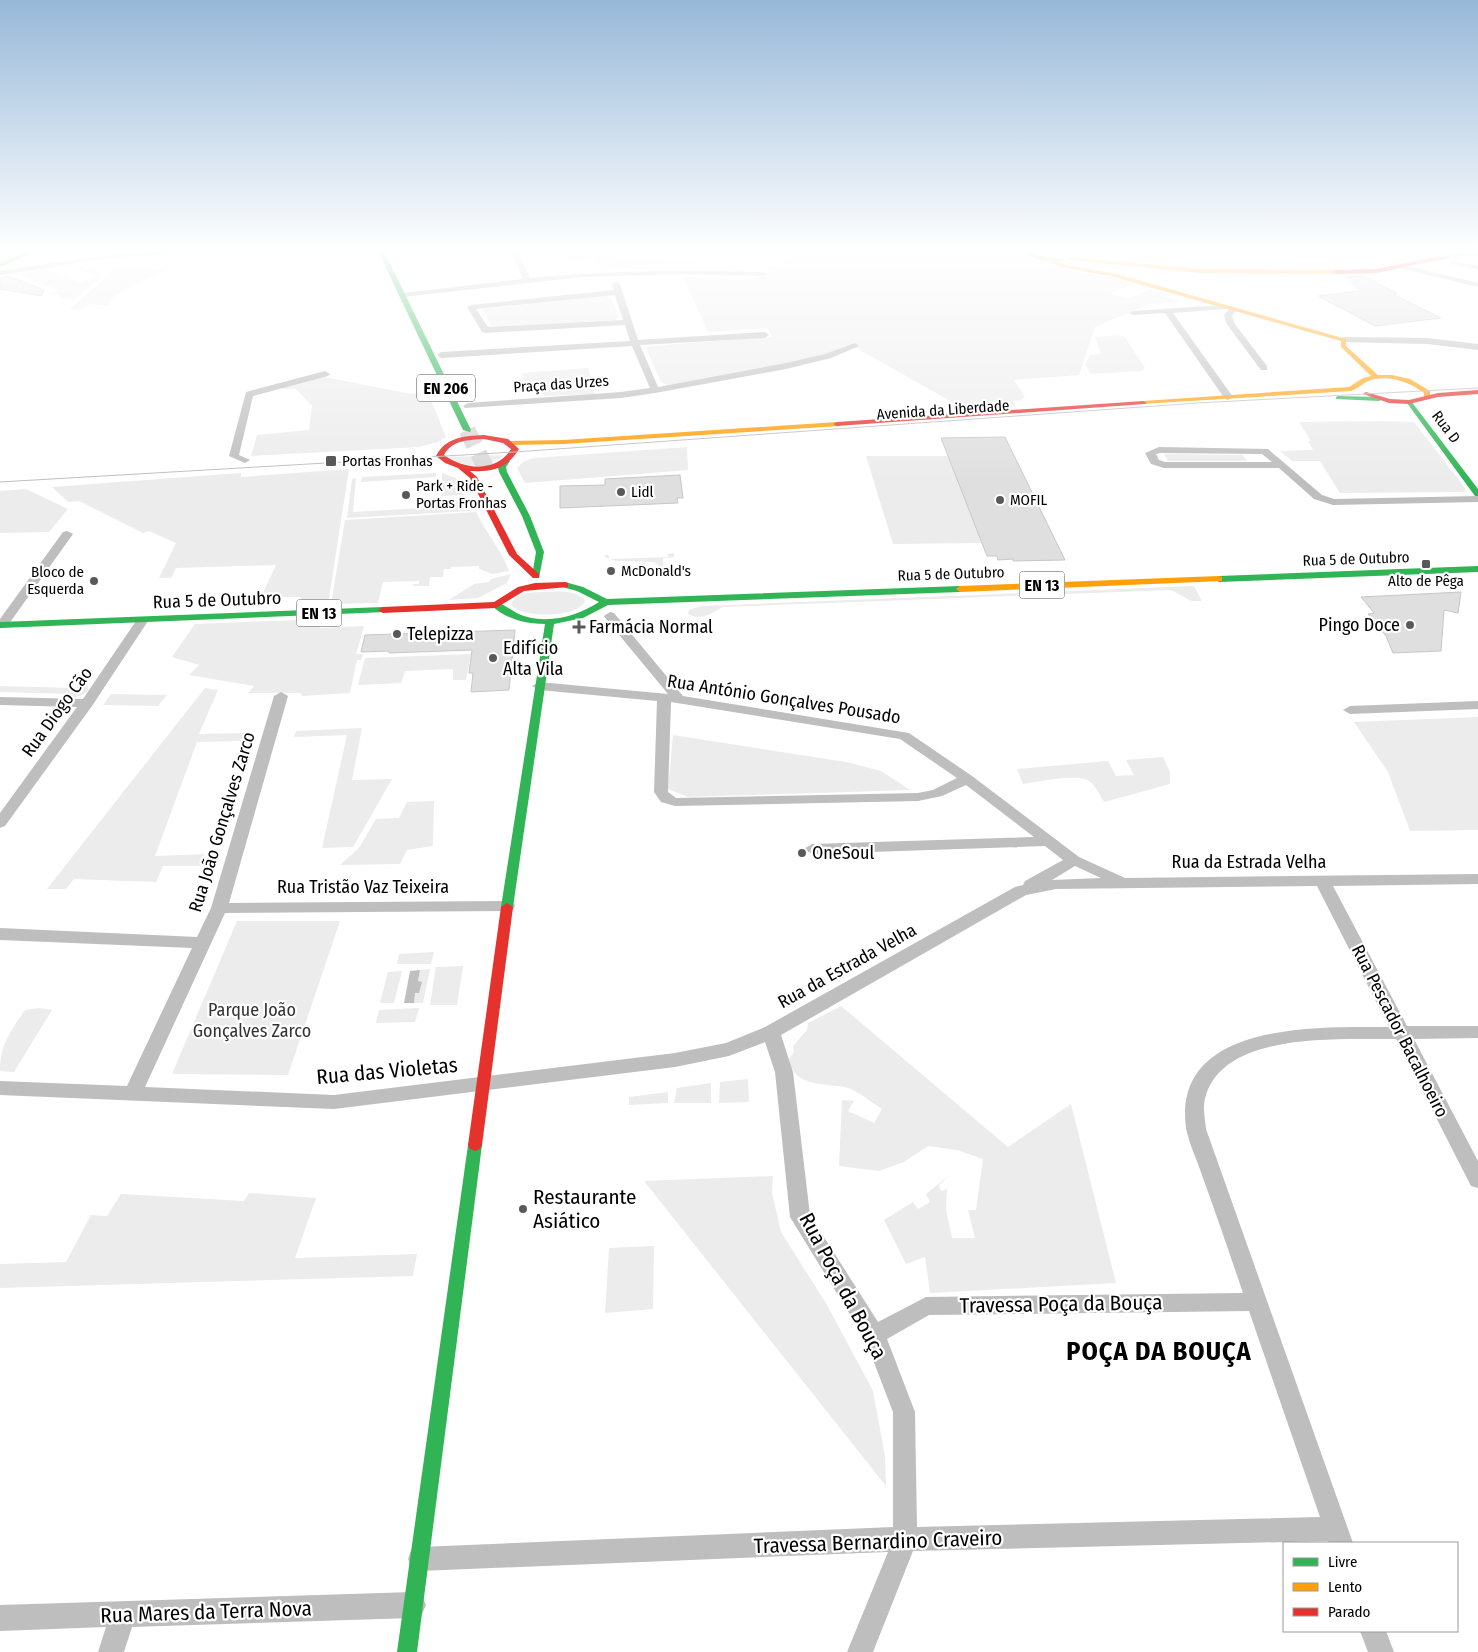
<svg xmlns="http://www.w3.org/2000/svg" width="1478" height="1652" font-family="'Fira Sans Condensed',sans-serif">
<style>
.green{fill:#ececec}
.water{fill:#bfbfbf}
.building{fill:#dfdfdf;stroke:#c7c7c7}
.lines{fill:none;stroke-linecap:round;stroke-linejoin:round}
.primary-tunnel{stroke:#d9d9d9;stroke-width:17;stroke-dasharray:17 9;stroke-linecap:butt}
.street{fill:#bebebe;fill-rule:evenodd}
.fast{fill:#30b455;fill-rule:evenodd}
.slow{fill:#ff9f0a;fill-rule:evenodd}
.jam{fill:#e5322d;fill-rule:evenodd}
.tram{stroke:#bebebe;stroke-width:1}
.poi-dot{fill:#595959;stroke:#fff;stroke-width:2}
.labels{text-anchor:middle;stroke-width:4.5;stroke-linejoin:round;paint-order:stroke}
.far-street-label{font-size:15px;fill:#000;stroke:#fff}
.far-poi-label{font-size:15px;fill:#000;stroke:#fff;text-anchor:start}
.shield{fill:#fff;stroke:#4c4c4c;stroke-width:1}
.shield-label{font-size:16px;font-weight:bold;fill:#000}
.street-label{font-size:18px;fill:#000;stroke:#fff}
.poi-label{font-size:18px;fill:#000;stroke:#fff;text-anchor:start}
.park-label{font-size:18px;fill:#333;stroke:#fff}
.near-street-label{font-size:21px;fill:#000;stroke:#fff}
.near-poi-label{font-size:21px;fill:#000;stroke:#fff;text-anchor:start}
.near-district-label{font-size:26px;font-weight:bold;letter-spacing:1px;fill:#000;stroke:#fff}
</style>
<rect width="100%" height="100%" fill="#fff"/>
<!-- green -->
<g class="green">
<path d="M560,249H587L593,259L567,261Z"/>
<path d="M809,249H1004L1072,271L1114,278L1134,284L1110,293L1128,299L1151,289L1170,295L1165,297L1181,302L1149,304L1095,327L1079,375L1014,380L1025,397L1021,400L1012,401L1016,406L966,410L853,346L796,364L668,385L661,382L646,348L648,346L772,337L767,328L708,332L683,277L753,279L771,271L763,268L779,264Z"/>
<path d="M596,256L756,267L600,269L596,262Z"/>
<path d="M70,265L102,270L99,280L73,300L57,297L59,295L48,294L58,290L16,274L45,269L81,283L95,276Z"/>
<path d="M111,268L169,269L129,287L109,300L108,306L91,304L79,310L70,309L107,277Z"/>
<path d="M605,295L611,297L619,317L615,320L496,327L491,325L482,309Z"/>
<path d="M1120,335L1125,337L1145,368L1142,371L1091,374L1085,365L1090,355L1101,354L1095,337Z"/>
<path d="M588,368L595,394L544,396L535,382L518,384L515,379L524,378L522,373Z"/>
<path d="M324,377L411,394L422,393L429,395L446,437L438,442L419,447L251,456L257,435L309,430L312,406L296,389L271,388Z"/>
<path d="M1385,421L1414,422L1465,488V492L1340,493L1320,461H1292L1280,451L1313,450L1308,441H1311L1299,422Z"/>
<path d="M687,447L688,470L525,483L517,468L524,461L534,458Z"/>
<path d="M1164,454L1243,455L1247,461H1168Z"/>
<path d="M504,455C492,466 462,470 450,457Z"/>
<path d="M866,456H948L982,543L893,544Z"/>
<path d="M349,469L328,605H306L300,597H261L276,565L176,568L171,578H159L176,543L149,531L143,533L79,501L68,502L52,487L241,473V477Z"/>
<path d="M436,473V477L361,482L362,477Z"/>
<path d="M442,473L456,478L464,495L441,496Z"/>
<path d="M356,478L353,512L440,507L441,503L466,501L470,511L347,518L352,479Z"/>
<path d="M26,489L68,509L49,532L0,533V491Z"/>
<path d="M476,512C486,533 501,549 509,571L493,574L479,569V566L451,567V569H444L443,577H430L429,586H413L414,584H419V581L383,582L378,603L331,604L345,520Z"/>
<path d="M674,553V557L663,558L664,574H675L668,576L660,575L658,565L654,562L616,561L606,558L604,555H609V559L668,557V554Z"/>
<path d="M511,574L507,583L478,598L449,600L474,584L489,582L491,579Z"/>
<path d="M1194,586L1202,601H1191L1171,590L723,607C710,614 702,621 688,614L689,610L702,606Z"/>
<path d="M540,592C553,592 577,588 585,601C579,618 519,619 511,604C517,593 528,593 540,592Z"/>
<path d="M323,619L320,628L364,626L356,654H363L361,660H357L350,693L302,696L301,693H248L254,686L189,675L199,665L172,657L195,624Z"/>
<path d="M471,654L466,680H453V669L405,671L401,683L358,685L365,658Z"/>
<path d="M81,683L88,687L89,690L82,695L69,699L72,694L0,692V686L76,688Z"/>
<path d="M205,688L218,690L199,734L244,733L241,741L197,742L155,856L204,854L201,866H163L156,882L74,879L66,889H47Z"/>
<path d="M111,694L167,695L158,706L103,705Z"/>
<path d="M1478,717V830L1410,831L1388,772L1354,722Z"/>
<path d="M362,728L352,780L392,779L353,847L322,848L347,735L294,737L296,731Z"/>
<path d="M673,735L846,762L881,771L910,790L688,797L668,789Z"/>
<path d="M1163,757L1170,772V784L1104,802C1100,795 1095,784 1087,780C1075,774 1038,782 1023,784L1017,769L1108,761L1116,776L1134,775L1126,760Z"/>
<path d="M434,801L433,846L407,850L400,864L340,865L359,848L376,819L399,818L407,802Z"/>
<path d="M237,921H340L288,1075L172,1074Z"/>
<path d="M434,952L431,964H397L399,954Z"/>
<path d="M463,966L457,1005H430L436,967Z"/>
<path d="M430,969L423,1003H414L415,993L422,982H418L420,970Z"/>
<path d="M402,971L394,1003H380L388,972Z"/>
<path d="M841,1006L1008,1147L1071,1104L1116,1283L930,1293L925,1257L906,1264L884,1220L913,1202L918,1209L930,1202L926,1194L952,1173L939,1185L941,1191L947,1189L946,1209L952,1238H975L968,1210H976L983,1159L957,1150L928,1146L904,1162L879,1171L839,1166L842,1100L854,1101L848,1111L874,1123L882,1109C872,1103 860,1092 848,1088C828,1082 793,1089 789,1059L794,1052L793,1046L807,1030L808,1023Z"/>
<path d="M39,1008L52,1010L14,1072L0,1071C0,1044 11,1031 25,1010Z"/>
<path d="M419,1008L415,1022L376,1023L379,1010Z"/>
<path d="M748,1079L749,1102L719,1103L720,1082Z"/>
<path d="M711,1083V1103H674L677,1088Z"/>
<path d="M668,1092V1103L629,1105V1097Z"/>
<path d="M773,1176L772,1193L781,1232L827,1305L873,1391L885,1456L886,1486L644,1181Z"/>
<path d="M249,1193L316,1198L295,1258L417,1254L413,1276L0,1288V1264L66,1262L91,1215L107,1216L121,1194L244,1201Z"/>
<path d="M654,1246L653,1309L605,1313L609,1248Z"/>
</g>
<!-- water -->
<path class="water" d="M420,970L418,981L422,982L419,993H415L414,1003H404L410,971Z"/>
<!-- building -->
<g class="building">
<path d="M9,276L44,290L42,296L0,289V278Z"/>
<path d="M1364,276L1397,293L1393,294L1441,318L1375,326L1318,296L1360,291L1347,277Z"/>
<path d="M1005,437L1065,560L1013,561V559L998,560L997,556H987L941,438Z"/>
<path d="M680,475L683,498H677L678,503L560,508V486L605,485V479Z"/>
<path d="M1461,592L1458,613L1444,610L1441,651L1393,653L1386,636L1368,614L1374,613L1361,597Z"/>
<path d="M515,630L509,690L471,692L473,673H469L472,650L389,653V651L361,652L365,635Z"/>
</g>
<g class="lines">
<!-- primary-tunnel -->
<path class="primary-tunnel" d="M467,430L490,477"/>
<!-- street -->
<g class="street">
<path d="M199,249H256L112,258L0,275V271L112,254Z"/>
<path d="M510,249H517L530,278C608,270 685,270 763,272L767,274L763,276L681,274L582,277L403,297L399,295L403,293L523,279Z"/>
<path d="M1451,260L1478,266V270L1451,264Z"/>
<path d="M1399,264L1478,283V287L1399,268Z"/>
<path d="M616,282L620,284L638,340L765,332L769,335L765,338L640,345L658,387L786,363L825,354L855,343L859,346L831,358L786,369L655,393L621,398L465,408L463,406L468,403L621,392L650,388L632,346L441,358L437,355L441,352L630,341L625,325L485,333L482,332L467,307L471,305L614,290L612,284ZM615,295L623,320L488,327L476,309Z"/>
<path d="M1222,305L1226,307L1225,309L1173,313L1233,397L1228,400L1225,399L1165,313L1133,315L1129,313L1133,311Z"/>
<path d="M1230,308L1237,310L1232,315L1234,323L1267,366V370H1261L1226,323L1224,315Z"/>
<path d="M1344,337L1427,338L1478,344V350L1427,344L1341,342V338Z"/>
<path d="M325,371L330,374L328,376L253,396L239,455L250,460L245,463L229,456L246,392Z"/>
<path d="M1159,447L1268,449L1322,495L1334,499L1478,496V502L1333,505L1314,499L1279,468H1164L1151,464L1145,453ZM1160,453L1262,454L1272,462H1165L1159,460L1156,454Z"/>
<path d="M67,531L73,534L6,628H0V619L63,532Z"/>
<path d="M610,612L614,613L683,696L909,733L972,776L1079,857L1125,878L1478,874V884L1333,886L1407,1026H1478V1038L1414,1039L1478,1161V1188L1471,1186L1396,1039C1344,1040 1226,1030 1206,1095C1202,1106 1205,1118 1206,1129L1353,1543H1329L1328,1541L913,1551L873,1652H847L888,1552L420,1571L411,1568L408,1559L411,1550L420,1547L893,1527V1412L865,1339L790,1217L775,1072L765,1042L729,1056L675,1067L334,1109L0,1095V1081L127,1086L192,948L0,940V928L197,937L211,908L274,696L281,692L288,696L229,903L507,901L513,902L515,906L513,910L507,911L225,913L145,1087L334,1095L675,1053L726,1043L765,1027L1015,887L1023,885L1025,881L1063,860L1045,846L812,854L804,849L812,844L1034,837L966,785L942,796L918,801L675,806L661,802L654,792L657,701L539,690L532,686L539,682L668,694L606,619L604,616ZM671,702L900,739L957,778L933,790L918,793L676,798L668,792ZM1075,866L1101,878L1052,880ZM1317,886L1389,1027C1321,1027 1172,1020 1186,1128C1189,1144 1198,1162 1203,1178C1217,1216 1230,1255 1243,1293L926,1297L878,1322L810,1215L793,1072L781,1035L1026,895L1056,889ZM1249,1311L1320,1517L917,1527L915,1412L887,1339L929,1315Z"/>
<path d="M142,617L148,621L92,706L5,826L0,828V813L77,707L0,705V697L83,699L138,618Z"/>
<path d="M1478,701V709L1350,714L1343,710L1350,706Z"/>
<path d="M413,1592L422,1596L426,1605L422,1614L413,1618L132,1627L124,1652H98L106,1627L0,1631V1605Z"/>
<path d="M1360,1631H1386L1394,1652H1368Z"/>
</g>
<!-- fast -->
<g class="fast">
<path d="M34,249H42L0,267V263Z"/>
<path d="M377,249H383L471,430L470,432L463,430Z"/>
<path d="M1026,249H1032V252L1040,256L1064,259L1061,261L1039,260L1027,254Z"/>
<path d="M1437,249L1478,252V256H1461Z"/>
<path d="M1338,396L1379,397L1383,399L1379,401L1336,399V397Z"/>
<path d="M1407,401H1411L1478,489V496H1475L1407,403Z"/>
<path d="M503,459L510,461L506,467L507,472L530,516L544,552L539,578H533L532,576L536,552L522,516L499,472L498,467Z"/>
<path d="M1478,566V572L1219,582L1215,579L1219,576Z"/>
<path d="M565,582L583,587L607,599L960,586L964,589L960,592L608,605L583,618L554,624L513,907L507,911L501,907L545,624C526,624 505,619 491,605L496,602C506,605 514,613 524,616C550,624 577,616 599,602L577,591L562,587V583Z"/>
<path d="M383,607L388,610L386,612L0,628V622Z"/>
<path d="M475,1139L480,1141L482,1145L417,1652H397L468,1145L470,1141Z"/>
</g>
<!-- slow -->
<g class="slow">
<path d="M1047,257L1062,264L1117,274L1346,339V346L1378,375H1392L1410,379L1430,391V398L1424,399V393C1409,381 1386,374 1368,381C1362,384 1357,389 1351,391L1141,404L1139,403L1143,401L1349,387L1363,378L1371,376L1341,347V341L1114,277L1060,267L1045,260Z"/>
<path d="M1067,257L1201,269L1336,270L1339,272L1336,274L1201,273L1069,260Z"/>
<path d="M837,422L841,424L840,426L563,444L510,445L506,443L510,441L563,440Z"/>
<path d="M1219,576L1222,577V581L960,592L956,589L960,586Z"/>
</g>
<!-- jam -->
<g class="jam">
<path d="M1461,252L1463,255L1376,273L1336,274L1333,272L1336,270L1376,269Z"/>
<path d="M1478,390V394L1438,397L1409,404L1389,403L1363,394L1366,392L1390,399L1409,400L1438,393Z"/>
<path d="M1143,401L1147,403L1145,404L837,426L833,424L837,422Z"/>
<path d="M484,435L508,439L519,449C507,469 492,472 470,471L477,477L517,554L539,574V578H533L509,555L470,478L458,468L445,463L436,456C446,437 464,436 484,435ZM484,439L503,443L511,449C497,473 464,470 444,455C452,440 469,440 484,439Z"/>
<path d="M565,582L568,583V587L524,591L496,608L383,613L378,610L383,607L494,602L518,587L535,583Z"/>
<path d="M507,903L513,907L482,1145L480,1149L475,1151L470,1149L468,1145L501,907Z"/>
</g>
<!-- tram -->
<path class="tram" d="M0,482L515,452L1197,403L1478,388"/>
</g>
<!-- sky -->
<linearGradient id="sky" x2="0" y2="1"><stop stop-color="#97b8d8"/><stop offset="0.52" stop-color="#fff"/><stop offset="1" stop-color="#fff" stop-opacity="0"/></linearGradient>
<rect width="1478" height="481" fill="url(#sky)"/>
<!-- markers -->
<g class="poi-dot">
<rect x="325" y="455" width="12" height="12" rx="2.5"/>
<circle cx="621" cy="492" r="5"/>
<circle cx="406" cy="495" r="5"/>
<circle cx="1000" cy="500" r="5"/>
<rect x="1421" y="559" width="10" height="10" rx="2.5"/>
<circle cx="611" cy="571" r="5"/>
<circle cx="94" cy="581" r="5"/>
<circle cx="1410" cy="625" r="5"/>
<path d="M576.5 619.5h5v5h5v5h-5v5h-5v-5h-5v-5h5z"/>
<circle cx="397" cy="634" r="5"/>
<circle cx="493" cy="658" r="5"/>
<circle cx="802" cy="853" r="5"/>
<circle cx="523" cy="1209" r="5"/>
</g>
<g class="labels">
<!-- far-street labels -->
<g class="far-street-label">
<text transform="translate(561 384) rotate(-4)" y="5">Praça das Urzes</text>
<text transform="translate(943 410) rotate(-4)" y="5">Avenida da Liberdade</text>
<text transform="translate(1446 427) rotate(53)" y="5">Rua D</text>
<text transform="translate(1356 559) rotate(-2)" y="5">Rua 5 de Outubro</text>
<text transform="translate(951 574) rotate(-2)" y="5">Rua 5 de Outubro</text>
</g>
<!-- far-poi labels -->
<g class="far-poi-label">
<text x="342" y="466">Portas Fronhas</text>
<text x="416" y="491">Park + Ride -<tspan x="416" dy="17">Portas Fronhas</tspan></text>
<text x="631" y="497">Lidl</text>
<text x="1010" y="505">MOFIL</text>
<text x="621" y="576">McDonald's</text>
<text x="84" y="577" text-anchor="end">Bloco de<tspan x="84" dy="17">Esquerda</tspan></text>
<text x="1426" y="586" text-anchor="middle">Alto de Pêga</text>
</g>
<!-- shield labels -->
<g class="shield">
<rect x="417" y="374.5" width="58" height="27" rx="4"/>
<rect x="1019.5" y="571.5" width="45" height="27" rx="4"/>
<rect x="296.5" y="599.5" width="45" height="27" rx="4"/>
</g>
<g class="shield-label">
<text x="446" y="394">EN 206</text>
<text x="1042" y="591">EN 13</text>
<text x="319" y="619">EN 13</text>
</g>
<!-- street labels -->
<g class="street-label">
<text transform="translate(217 600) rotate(-2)" y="6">Rua 5 de Outubro</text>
<text transform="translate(784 699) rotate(9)" y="6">Rua António Gonçalves Pousado</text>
<text transform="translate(57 712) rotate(-54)" y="6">Rua Diogo Cão</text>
<text transform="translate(222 822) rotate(-73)" y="6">Rua João Gonçalves Zarco</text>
<text x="1249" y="868">Rua da Estrada Velha</text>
<text x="363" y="893">Rua Tristão Vaz Teixeira</text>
<text transform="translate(847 966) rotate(-29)" y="6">Rua da Estrada Velha</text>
<text transform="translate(1400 1031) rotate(63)" y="6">Rua Pescador Bacalhoeiro</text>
</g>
<!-- poi labels -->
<g class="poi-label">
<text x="1400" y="631" text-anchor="end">Pingo Doce</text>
<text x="589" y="633">Farmácia Normal</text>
<text x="407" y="640">Telepizza</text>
<text x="503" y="654">Edifício<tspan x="503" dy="21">Alta Vila</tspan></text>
<text x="812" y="859">OneSoul</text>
</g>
<!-- park labels -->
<g class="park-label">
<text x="252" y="1016">Parque João<tspan x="252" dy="21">Gonçalves Zarco</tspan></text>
</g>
<!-- near-street labels -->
<g class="near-street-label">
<text transform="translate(387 1071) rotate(-5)" y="7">Rua das Violetas</text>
<text transform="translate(843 1286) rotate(62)" y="7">Rua Poça da Bouça</text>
<text transform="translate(1061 1304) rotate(-1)" y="7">Travessa Poça da Bouça</text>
<text transform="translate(878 1542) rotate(-2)" y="7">Travessa Bernardino Craveiro</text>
<text transform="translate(206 1612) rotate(-2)" y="7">Rua Mares da Terra Nova</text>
</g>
<!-- near-poi labels -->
<g class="near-poi-label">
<text x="533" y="1204">Restaurante<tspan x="533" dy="24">Asiático</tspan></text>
</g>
<!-- near-district labels -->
<g class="near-district-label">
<text x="1159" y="1360">POÇA DA BOUÇA</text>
</g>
</g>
<!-- legend -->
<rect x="1283" y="1542" width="175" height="90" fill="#ffffff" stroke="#999999"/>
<rect x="1293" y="1558" width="25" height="8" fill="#30b455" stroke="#999999"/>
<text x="1328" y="1567" font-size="15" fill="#000000">Livre</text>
<rect x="1293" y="1583" width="25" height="8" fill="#ff9f0a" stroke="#999999"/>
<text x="1328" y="1592" font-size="15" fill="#000000">Lento</text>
<rect x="1293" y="1608" width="25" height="8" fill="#e5322d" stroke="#999999"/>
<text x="1328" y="1617" font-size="15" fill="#000000">Parado</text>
</svg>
